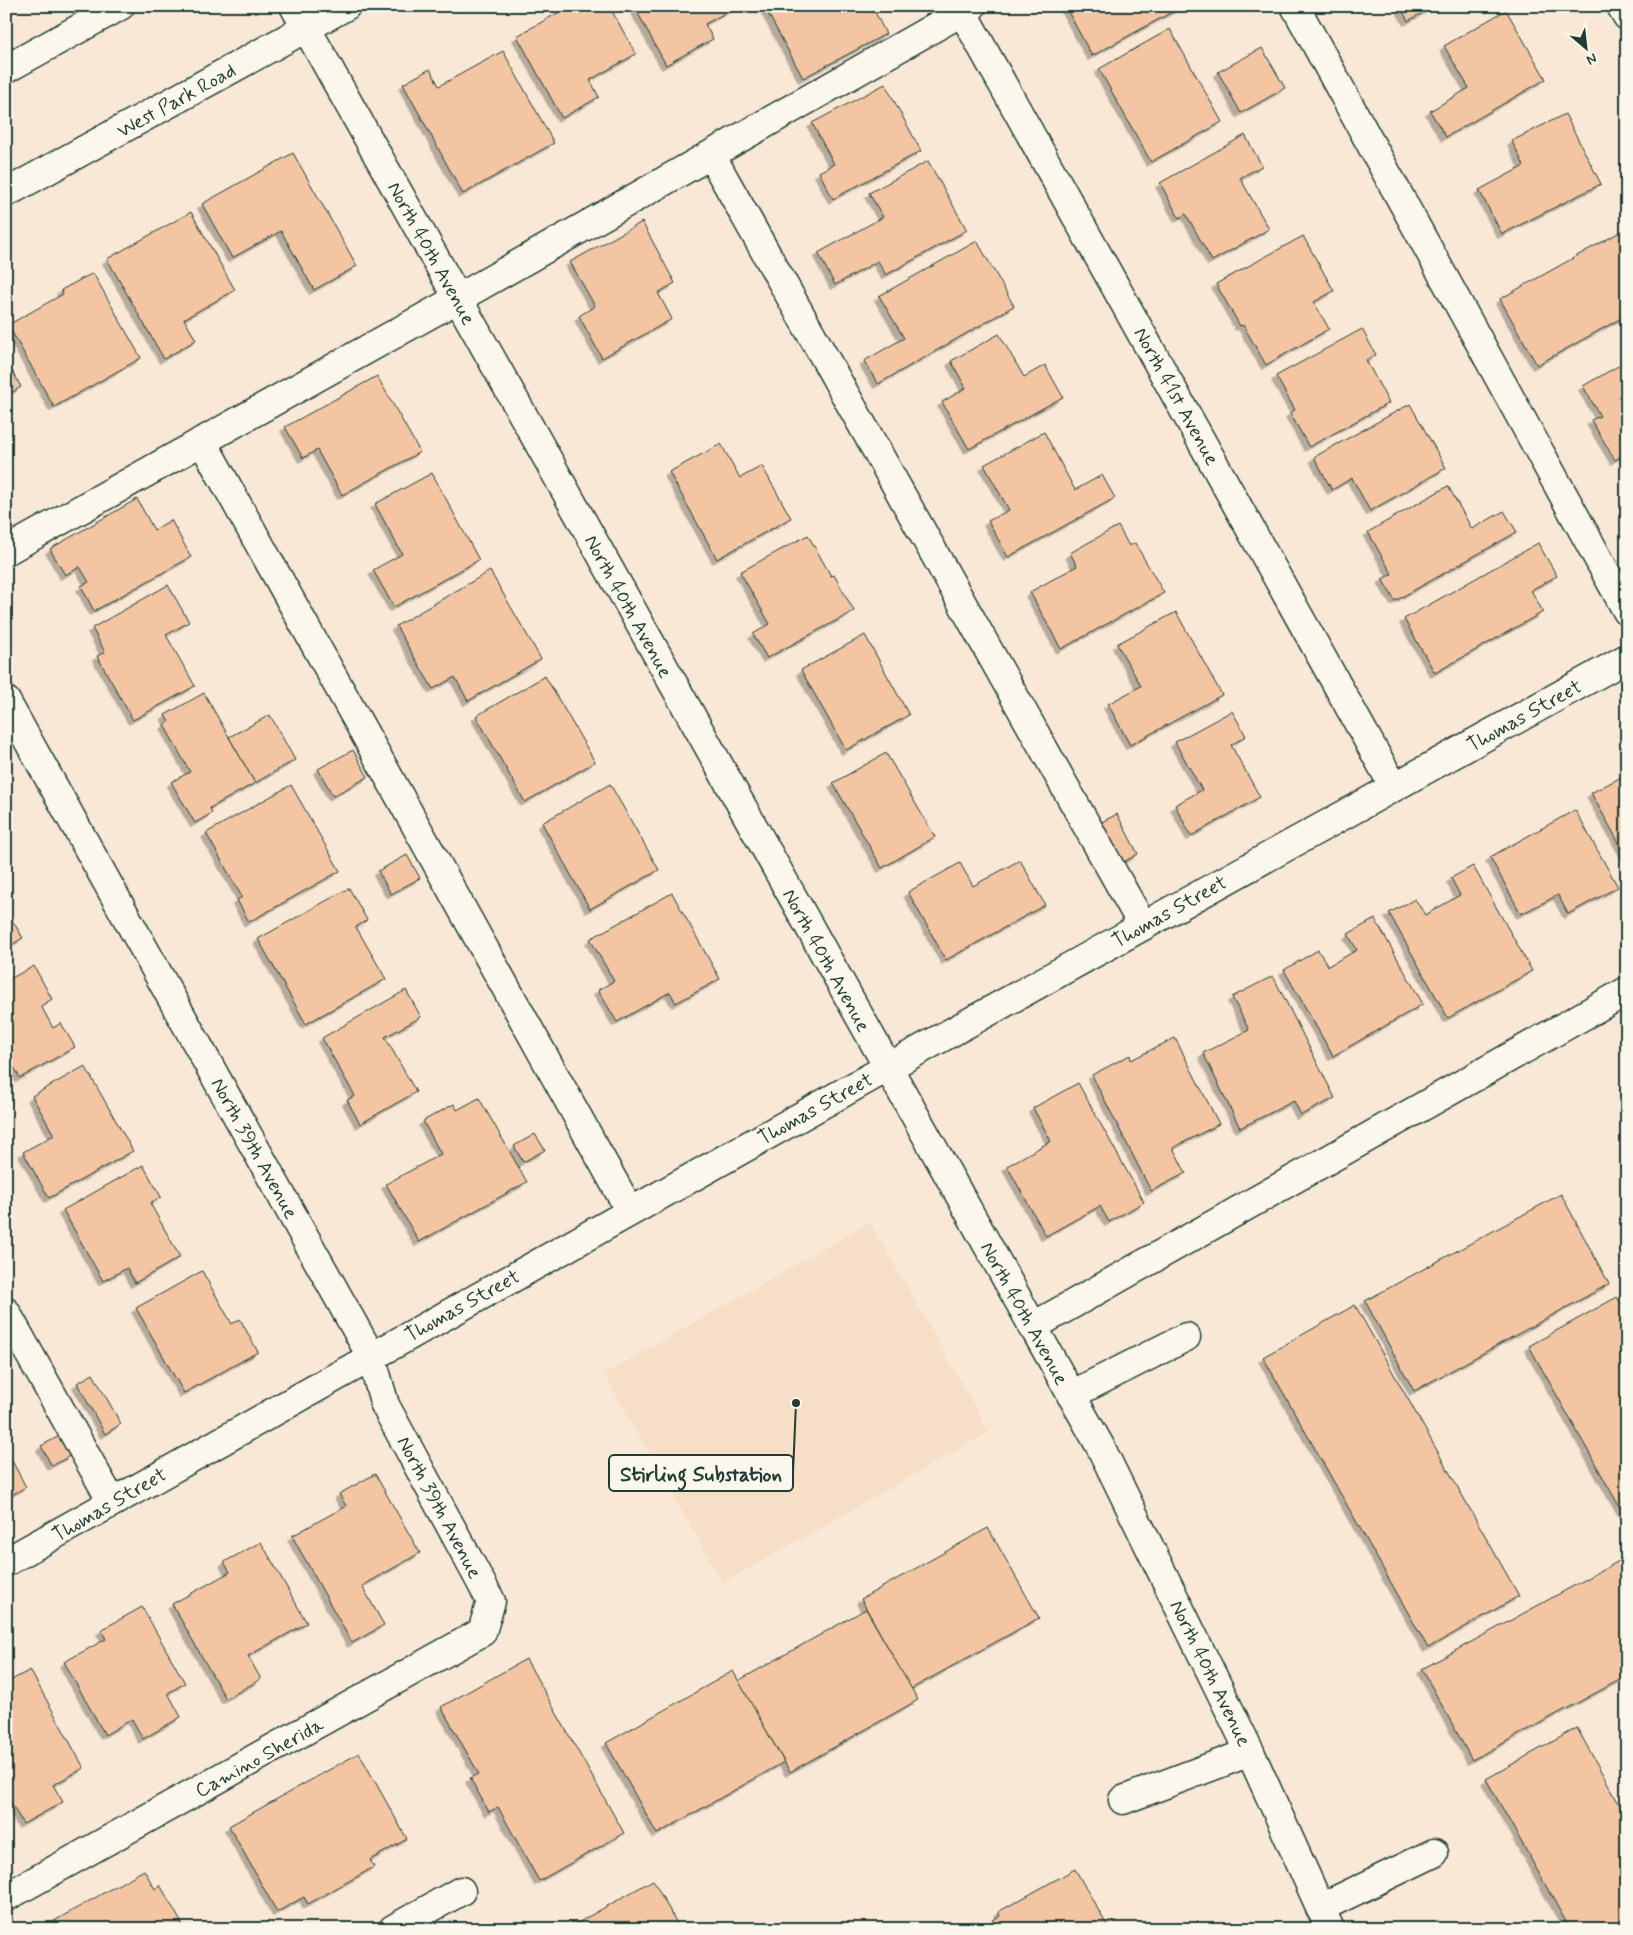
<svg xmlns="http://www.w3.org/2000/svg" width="1633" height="1935" font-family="Mynerve,sans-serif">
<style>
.built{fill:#f7dec7}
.building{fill:#f3c5a3;stroke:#1f3d34;filter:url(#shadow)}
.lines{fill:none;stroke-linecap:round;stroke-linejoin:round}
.minor-casing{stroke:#1f3d34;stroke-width:31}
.minor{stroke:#fbf7ec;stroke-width:28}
.labels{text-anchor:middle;stroke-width:5;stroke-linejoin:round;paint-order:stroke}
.street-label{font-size:20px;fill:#1f3d34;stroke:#fbf7ec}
.leader{fill:none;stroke:#1f3d34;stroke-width:2}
.callout-dot{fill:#1f3d34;stroke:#fbf7ec;stroke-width:2}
.callout{fill:#fbf7ec;stroke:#1f3d34;stroke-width:2}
.callout-label{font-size:21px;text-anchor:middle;font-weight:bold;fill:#1f3d34}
</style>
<defs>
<filter id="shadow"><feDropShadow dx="-4.5" dy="4.5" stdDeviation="0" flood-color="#0004"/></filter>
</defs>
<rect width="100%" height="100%" fill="#f9e8d6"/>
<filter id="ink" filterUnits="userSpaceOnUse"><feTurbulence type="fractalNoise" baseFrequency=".02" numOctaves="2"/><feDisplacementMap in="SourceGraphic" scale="10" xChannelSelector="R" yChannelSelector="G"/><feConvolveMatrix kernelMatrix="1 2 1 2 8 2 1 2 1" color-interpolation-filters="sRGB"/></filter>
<g filter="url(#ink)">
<!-- built -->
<path class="built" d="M870,1222L989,1432L723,1583L604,1374Z"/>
<!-- building -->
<g class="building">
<path d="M570,6H609L636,54L590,80L599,97L562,118L517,36Z"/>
<path d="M634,6H738L705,24L713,39L666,65Z"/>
<path d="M764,6H872L886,34L803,78Z"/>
<path d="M1065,6H1183L1092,56Z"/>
<path d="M1400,6H1435L1408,21Z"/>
<path d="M1506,10L1546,79L1446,137L1430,111L1469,88L1444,46Z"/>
<path d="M1170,29L1222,122L1151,162L1099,69Z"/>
<path d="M1262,48L1285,88L1241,113L1218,72Z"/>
<path d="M503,51L554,143L463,194L403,84L430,69L439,86Z"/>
<path d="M885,84L921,151L833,199L819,172L834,164L812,123Z"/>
<path d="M1565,114L1601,184L1502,234L1479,190L1524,166L1512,141Z"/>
<path d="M1245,135L1262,166L1240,178L1269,229L1212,261L1186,214L1179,218L1160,183Z"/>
<path d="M293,153L357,266L314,290L281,231L232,258L202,204Z"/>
<path d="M928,161L967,230L886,275L878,261L835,285L818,253L883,217L869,193Z"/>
<path d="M191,212L235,290L184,319L196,340L164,359L107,259Z"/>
<path d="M642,222L675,283L658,293L672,319L602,358L579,316L595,306L570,262Z"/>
<path d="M1627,228V315L1537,365L1500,299Z"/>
<path d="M1303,236L1334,291L1314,302L1329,329L1266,365L1243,325L1240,326L1216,284Z"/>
<path d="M977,241L1014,306L878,384L864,361L904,338L879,296Z"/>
<path d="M93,273L141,358L54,407L8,325L63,294L61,290Z"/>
<path d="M1362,329L1376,355L1366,360L1389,403L1309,447L1290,413L1295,410L1276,376Z"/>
<path d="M999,334L1024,377L1045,365L1063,397L969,449L942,402L966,388L951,361Z"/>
<path d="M6,360L21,387L6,396Z"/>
<path d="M1627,361V453L1615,460L1591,420L1600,416L1583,386Z"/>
<path d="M377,376L420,452L342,495L317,450L303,458L285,427Z"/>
<path d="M1410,404L1446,468L1370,511L1352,478L1332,490L1314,457Z"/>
<path d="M1044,432L1075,490L1102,475L1115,498L1008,557L988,521L1009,510L984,465Z"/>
<path d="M721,444L740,478L762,466L791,518L717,559L669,472Z"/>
<path d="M432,473L479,560L394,607L373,570L402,554L375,504Z"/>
<path d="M1448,486L1472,529L1504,511L1517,532L1395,601L1382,579L1392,574L1368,532Z"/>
<path d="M137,499L154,530L171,520L191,557L94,611L81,586L89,582L80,567L65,575L50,549Z"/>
<path d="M1118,526L1129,546L1135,543L1164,593L1061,649L1030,592L1077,566L1070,553Z"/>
<path d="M808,535L831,576L834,575L854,611L767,658L753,634L770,624L740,572Z"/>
<path d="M1538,543L1557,576L1531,590L1543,612L1435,673L1404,619Z"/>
<path d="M490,571L541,659L468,701L455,677L433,689L396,626Z"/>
<path d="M168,585L189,622L166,635L195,686L133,720L97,656L105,652L92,628Z"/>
<path d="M1176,612L1222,695L1130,745L1108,704L1141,686L1117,644Z"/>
<path d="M865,635L909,715L846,750L801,670Z"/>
<path d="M545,676L595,762L525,802L476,716Z"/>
<path d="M204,693L255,783L210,808L212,813L195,823L171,782L190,772L164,725L169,722L165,715Z"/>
<path d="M1232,711L1246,736L1231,745L1260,797L1191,836L1175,805L1202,790L1175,742Z"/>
<path d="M270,715L295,760L255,783L229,737Z"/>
<path d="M353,750L368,777L333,796L318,769Z"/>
<path d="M886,753L935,837L882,868L833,783Z"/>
<path d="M1627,774V857L1591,793Z"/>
<path d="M610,784L659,870L590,909L542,823Z"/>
<path d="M291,785L340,871L249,922L237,900L242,897L206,833Z"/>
<path d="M1575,810L1618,887L1568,914L1558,895L1521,914L1490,857Z"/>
<path d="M1117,814L1138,854L1122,863L1102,822Z"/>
<path d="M407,855L420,878L391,894L378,871Z"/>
<path d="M1020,860L1045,905L946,960L908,892L960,863L973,886Z"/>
<path d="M1473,866L1532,971L1448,1018L1389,913L1415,899L1425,915L1460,895L1451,878Z"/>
<path d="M349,888L367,920L356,927L386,979L306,1024L258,939Z"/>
<path d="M672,893L720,979L676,1003L670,992L617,1022L598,990L614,981L590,939Z"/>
<path d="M6,910L23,938L6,948Z"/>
<path d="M1375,919L1423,1004L1333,1056L1284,970L1318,950L1328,966L1357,950L1348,934Z"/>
<path d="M34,966L52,999L41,1006L53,1028L61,1023L75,1047L20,1078L11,1062L6,1064V981Z"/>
<path d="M1273,976L1335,1098L1301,1115L1294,1101L1240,1128L1203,1053L1249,1030L1232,997Z"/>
<path d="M406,990L421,1017L385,1037L416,1092L360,1124L347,1100L355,1096L322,1038Z"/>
<path d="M1175,1038L1219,1124L1173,1148L1186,1173L1151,1191L1092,1075L1130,1055L1131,1060Z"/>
<path d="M85,1066L133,1151L49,1198L23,1152L54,1135L32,1096Z"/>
<path d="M1078,1083L1144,1202L1109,1222L1100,1206L1046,1236L1007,1166L1051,1141L1033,1108Z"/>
<path d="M479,1098L527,1182L419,1242L386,1184L441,1154L423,1121L454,1104L457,1110Z"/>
<path d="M535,1134L545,1150L523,1162L514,1146Z"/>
<path d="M143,1165L161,1197L150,1203L180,1257L135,1283L127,1268L103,1281L63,1210Z"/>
<path d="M1561,1194L1609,1284L1414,1391L1365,1301Z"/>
<path d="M202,1271L232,1324L240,1319L258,1352L184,1393L136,1308Z"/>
<path d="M1617,1297L1627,1314V1520L1529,1346Z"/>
<path d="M1355,1305L1519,1596L1428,1648L1263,1357Z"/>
<path d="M93,1374L121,1424L105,1434L77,1383Z"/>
<path d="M61,1435L71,1455L52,1466L41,1446Z"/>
<path d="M10,1457L26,1487L6,1498V1459Z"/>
<path d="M375,1474L420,1553L362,1586L384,1625L352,1643L292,1536L346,1506L339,1494Z"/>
<path d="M988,1528L1039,1618L911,1689L861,1599Z"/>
<path d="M261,1542L307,1623L248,1656L261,1679L226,1699L172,1604L230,1572L224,1562Z"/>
<path d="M1619,1561L1627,1575V1676L1472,1760L1422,1669Z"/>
<path d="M142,1607L185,1683L168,1693L181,1717L143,1739L132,1719L105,1735L64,1662L106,1639L101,1630Z"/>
<path d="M866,1609L918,1700L790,1772L738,1681Z"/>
<path d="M526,1659L624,1833L539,1881L498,1807L489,1812L470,1778L479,1774L441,1707Z"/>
<path d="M30,1670L84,1768L53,1785L63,1802L23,1824L6,1794V1683Z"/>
<path d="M733,1671L784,1762L657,1834L606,1743Z"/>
<path d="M1577,1728L1627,1818V1929H1570L1486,1779Z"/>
<path d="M359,1753L407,1839L370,1860L374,1867L308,1904L304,1897L277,1912L229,1826Z"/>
<path d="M1075,1869L1109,1929H997L992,1920L1000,1916L998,1912Z"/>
<path d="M144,1870L155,1889L160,1885L185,1929H58L54,1921Z"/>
<path d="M653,1880L680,1929H567Z"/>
</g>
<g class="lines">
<!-- minor casing -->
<g class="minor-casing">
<g id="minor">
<path d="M294,6L1100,1446L1250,1752L1330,1929"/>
<path d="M959,6L1394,787"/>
<path d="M1295,6L1627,611"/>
<path d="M1621,6L1627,16"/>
<path d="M6,69L120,6"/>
<path d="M711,155L1143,926"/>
<path d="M6,193L346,6"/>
<path d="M202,441L630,1211"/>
<path d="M6,551L457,299L972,6"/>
<path d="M6,701L371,1356L385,1405L491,1601L482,1632L6,1897"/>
<path d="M6,1312L112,1502"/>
<path d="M1032,1327L1627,991"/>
<path d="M1071,1395L1186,1337"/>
<path d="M6,1562L887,1068L1627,658"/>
<path d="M1123,1800L1250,1752"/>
<path d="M1320,1908L1434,1853"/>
<path d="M393,1929L461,1891"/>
</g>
</g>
<!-- minor -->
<use href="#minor" class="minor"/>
</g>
</g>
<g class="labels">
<!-- street labels -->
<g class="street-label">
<text transform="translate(176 100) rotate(-29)" y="7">West Park Road</text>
<text transform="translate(432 253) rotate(61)" y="7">North 40th Avenue</text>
<text transform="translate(1177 396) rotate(61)" y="7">North 41st Avenue</text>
<text transform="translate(629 606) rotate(61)" y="7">North 40th Avenue</text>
<text transform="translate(1524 715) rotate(-29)" y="7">Thomas Street</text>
<text transform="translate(1169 911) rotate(-29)" y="7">Thomas Street</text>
<text transform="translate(827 960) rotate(61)" y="7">North 40th Avenue</text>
<text transform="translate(815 1108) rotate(-29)" y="7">Thomas Street</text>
<text transform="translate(255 1148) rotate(61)" y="7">North 39th Avenue</text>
<text transform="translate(462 1305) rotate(-29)" y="7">Thomas Street</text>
<text transform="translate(1025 1313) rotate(61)" y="7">North 40th Avenue</text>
<text transform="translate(109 1504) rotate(-30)" y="7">Thomas Street</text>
<text transform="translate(440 1507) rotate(62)" y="7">North 39th Avenue</text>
<text transform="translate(1211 1673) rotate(64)" y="7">North 40th Avenue</text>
<text transform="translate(259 1757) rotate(-29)" y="7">Camino Sherida</text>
</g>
</g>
<!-- callouts -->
<path class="leader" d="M796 1403L793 1473"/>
<circle class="callout-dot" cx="796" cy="1403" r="5"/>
<rect class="callout" x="609" y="1455" width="184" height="36" rx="5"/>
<g class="callout-label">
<text x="701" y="1481">Stirling Substation</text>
</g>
<!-- margin -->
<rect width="1633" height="1935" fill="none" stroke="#fbf7ec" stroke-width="25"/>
<rect x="12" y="12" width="1608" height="1910" fill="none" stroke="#1f3d34" stroke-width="2" filter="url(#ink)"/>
<!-- north arrow -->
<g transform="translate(1586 48) rotate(152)" stroke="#fbf7ec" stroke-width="4" paint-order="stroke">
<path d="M0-4L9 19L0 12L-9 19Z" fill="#1f3d34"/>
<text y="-8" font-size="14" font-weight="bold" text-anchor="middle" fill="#1f3d34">N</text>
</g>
</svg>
